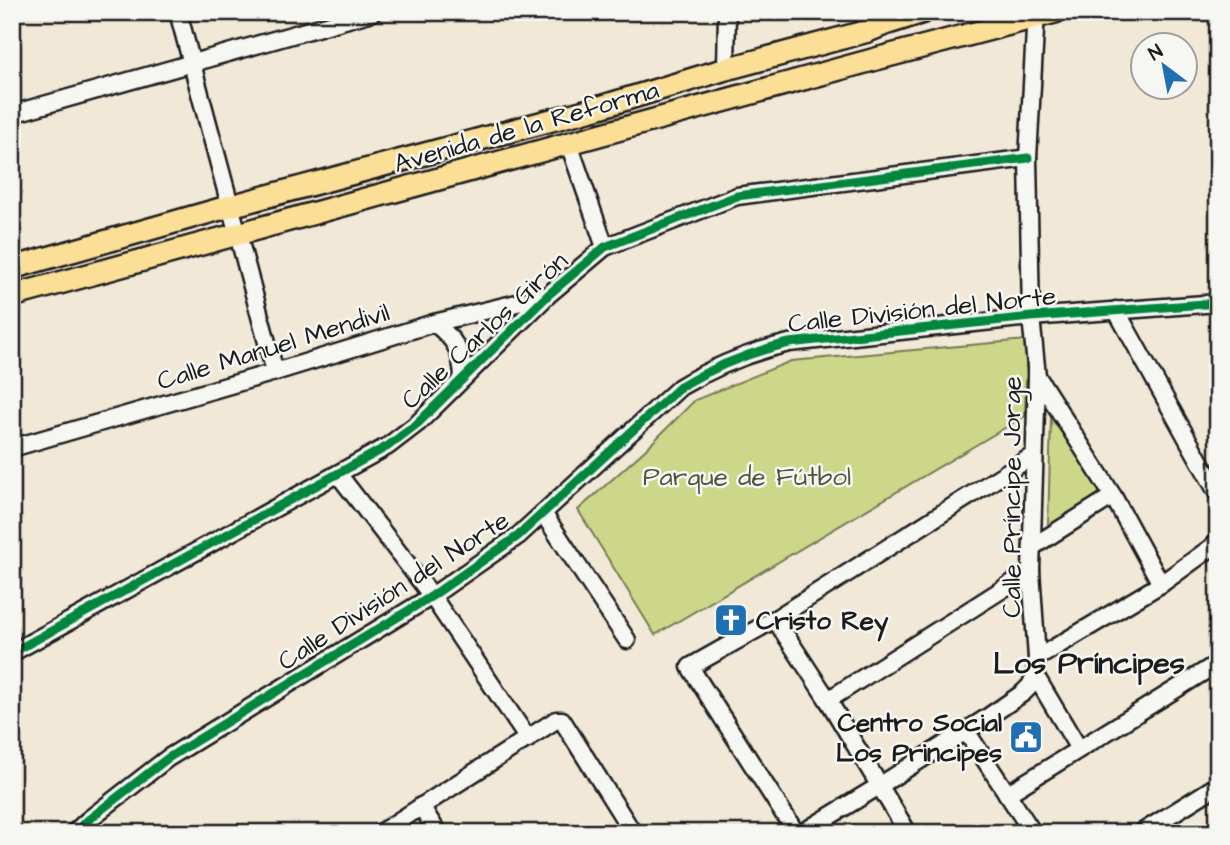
<svg xmlns="http://www.w3.org/2000/svg" width="1230" height="845" font-family="'Architects Daughter',sans-serif">
<style>
.green{fill:#ccd78a;stroke:#747a53;stroke-width:2}
.lines{fill:none;stroke-linecap:round;stroke-linejoin:round}
.minor-casing{stroke:#1c1c1c;stroke-width:21}
.major-casing{stroke:#1c1c1c;stroke-width:26}
.minor{stroke:#f6f6f2;stroke-width:16}
.major{stroke:#fbdf96;stroke-width:21}
.cycleway-casing{stroke:#f6f6f2;stroke-width:13}
.cycleway{stroke:#00873e;stroke-width:9}
.labels{text-anchor:middle;stroke-width:5;stroke-linejoin:round;paint-order:stroke}
.street-label{font-size:26px;fill:#1c1c1c;stroke:#f6f6f2}
.park-label{font-size:26px;fill:#51543d;stroke:#f6f6f2}
.poi-label{font-size:26px;font-weight:bold;fill:#1c1c1c;stroke:#f6f6f2;text-anchor:start}
.quarter-label{font-size:30px;font-weight:bold;fill:#1c1c1c;stroke:#f6f6f2}
</style>
<rect width="100%" height="100%" fill="#f2e8d8"/>
<filter id="ink" filterUnits="userSpaceOnUse"><feTurbulence type="fractalNoise" baseFrequency=".0143" numOctaves="2"/><feDisplacementMap in="SourceGraphic" scale="14" xChannelSelector="R" yChannelSelector="G"/><feConvolveMatrix kernelMatrix="1 2 1 2 8 2 1 2 1" color-interpolation-filters="sRGB"/></filter>
<g filter="url(#ink)">
<!-- green -->
<g class="green">
<path d="M1027,340L1025,416L655,635L578,510L645,450L695,400L791,361Z"/>
<path d="M1051,418L1104,492L1048,526Z"/>
</g>
<g class="lines">
<!-- minor casing -->
<g class="minor-casing">
<g id="minor">
<path d="M178,12L275,372"/>
<path d="M1036,12L1028,158L1031,317L1037,376L1031,571L1037,658L1035,675L1079,749"/>
<path d="M726,69L727,12"/>
<path d="M12,114L373,12"/>
<path d="M569,144L605,247"/>
<path d="M1116,310L1218,494"/>
<path d="M434,323C455,339 462,351 463,378"/>
<path d="M1037,376L1113,496L1161,584"/>
<path d="M12,448L275,372L434,323L546,296"/>
<path d="M338,474L432,596L528,739"/>
<path d="M543,513L627,640"/>
<path d="M1032,547L1113,496"/>
<path d="M775,619L828,700L908,833"/>
<path d="M12,654L17,650L388,446L418,423L548,295L605,247L737,196L1028,158"/>
<path d="M1037,658L1161,584L1212,547L1218,540"/>
<path d="M828,700L1031,571"/>
<path d="M966,731L1033,833"/>
<path d="M1007,794L1218,663"/>
<path d="M421,806L438,833"/>
<path d="M74,833L88,820L168,758L432,596L518,536L680,387C715,366 750,352 789,343L1031,317L1218,303"/>
<path d="M380,833L556,720H562L633,833"/>
<path d="M796,833L690,667L775,619L1034,455"/>
<path d="M802,833L879,786L985,719L1023,693L1030,686L1035,675"/>
<path d="M1141,833L1218,785"/>
</g>
</g>
<!-- major casing -->
<g class="major-casing">
<g id="major">
<path d="M12,268L231,206L600,107L726,69L868,31L885,24L923,12"/>
<path d="M12,296L876,59L1055,12"/>
</g>
</g>
<!-- minor -->
<use href="#minor" class="minor"/>
<!-- major -->
<use href="#major" class="major"/>
<!-- cycleway casing -->
<g class="cycleway-casing">
<g id="cycleway">
<path d="M12,654L17,650L388,446L418,423L548,295L605,247L737,196L1028,158"/>
<path d="M74,833L88,820L168,758L432,596L518,536L680,387C715,366 750,352 789,343L1031,317L1218,303"/>
</g>
</g>
<!-- cycleway -->
<use href="#cycleway" class="cycleway"/>
</g>
</g>
<!-- icons -->
<defs>
<g id="church-square" transform="scale(1.75)"><rect x="-9" y="-9" width="18" height="18" rx="4" fill="#1f6fb2" stroke="#f6f6f2"/><path d="M-1.2-6h2.4v3.5h3.3v2.4h-3.3V6h-2.4V-.1h-3.3v-2.4h3.3Z" fill="#fff"/></g>
<g id="civic-square" transform="scale(1.75)"><rect x="-9" y="-9" width="18" height="18" rx="4" fill="#1f6fb2" stroke="#f6f6f2"/><path d="M-.6-6.5H3V-4.5H.6V-3L4-1V1h2V6H-6V1h2V-1L-.6-3ZM-1.2 2.5V6h2.4V2.5Z" fill="#fff"/></g>
</defs>
<g fill-rule="evenodd">
<use href="#church-square" x="731" y="620"/>
<use href="#civic-square" x="1026" y="737"/>
</g>
<g class="labels">
<!-- street labels -->
<g class="street-label">
<text transform="translate(526 126) rotate(-16)" y="9">Avenida de la Reforma</text>
<text transform="translate(922 309) rotate(-6)" y="9">Calle División del Norte</text>
<text transform="translate(484 330) rotate(-43)" y="9">Calle Carlos Girón</text>
<text transform="translate(273 346) rotate(-17)" y="9">Calle Manuel Mendivil</text>
<text transform="translate(1011 497) rotate(-90)" y="9">Calle Príncipe Jorge</text>
<text transform="translate(393 590) rotate(-33)" y="9">Calle División del Norte</text>
</g>
<!-- park labels -->
<g class="park-label">
<text x="747" y="485">Parque de Fútbol</text>
</g>
<!-- poi labels -->
<g class="poi-label">
<text x="756" y="629">Cristo Rey</text>
<text x="1002" y="731" text-anchor="end">Centro Social<tspan x="1002" dy="30">Los Principes</tspan></text>
</g>
<!-- quarter labels -->
<g class="quarter-label">
<text x="1089" y="673">Los Príncipes</text>
</g>
</g>
<!-- margin -->
<rect width="1230" height="845" fill="none" stroke="#f6f6f2" stroke-width="42"/>
<rect x="21" y="21" width="1188" height="803" fill="none" stroke="#1c1c1c" stroke-width="2.5" filter="url(#ink)"/>
<!-- north arrow -->
<g transform="translate(1164 66) rotate(328)"><circle r="33" fill="#f6f6f2" stroke="#9f9f9c" stroke-width="2"/>
<path d="M0-5L12 26L0 18L-12 26Z" fill="#1f6fb2"/>
<text y="-10" font-size="19" font-weight="bold" text-anchor="middle" fill="#1c1c1c">N</text>
</g>
</svg>
